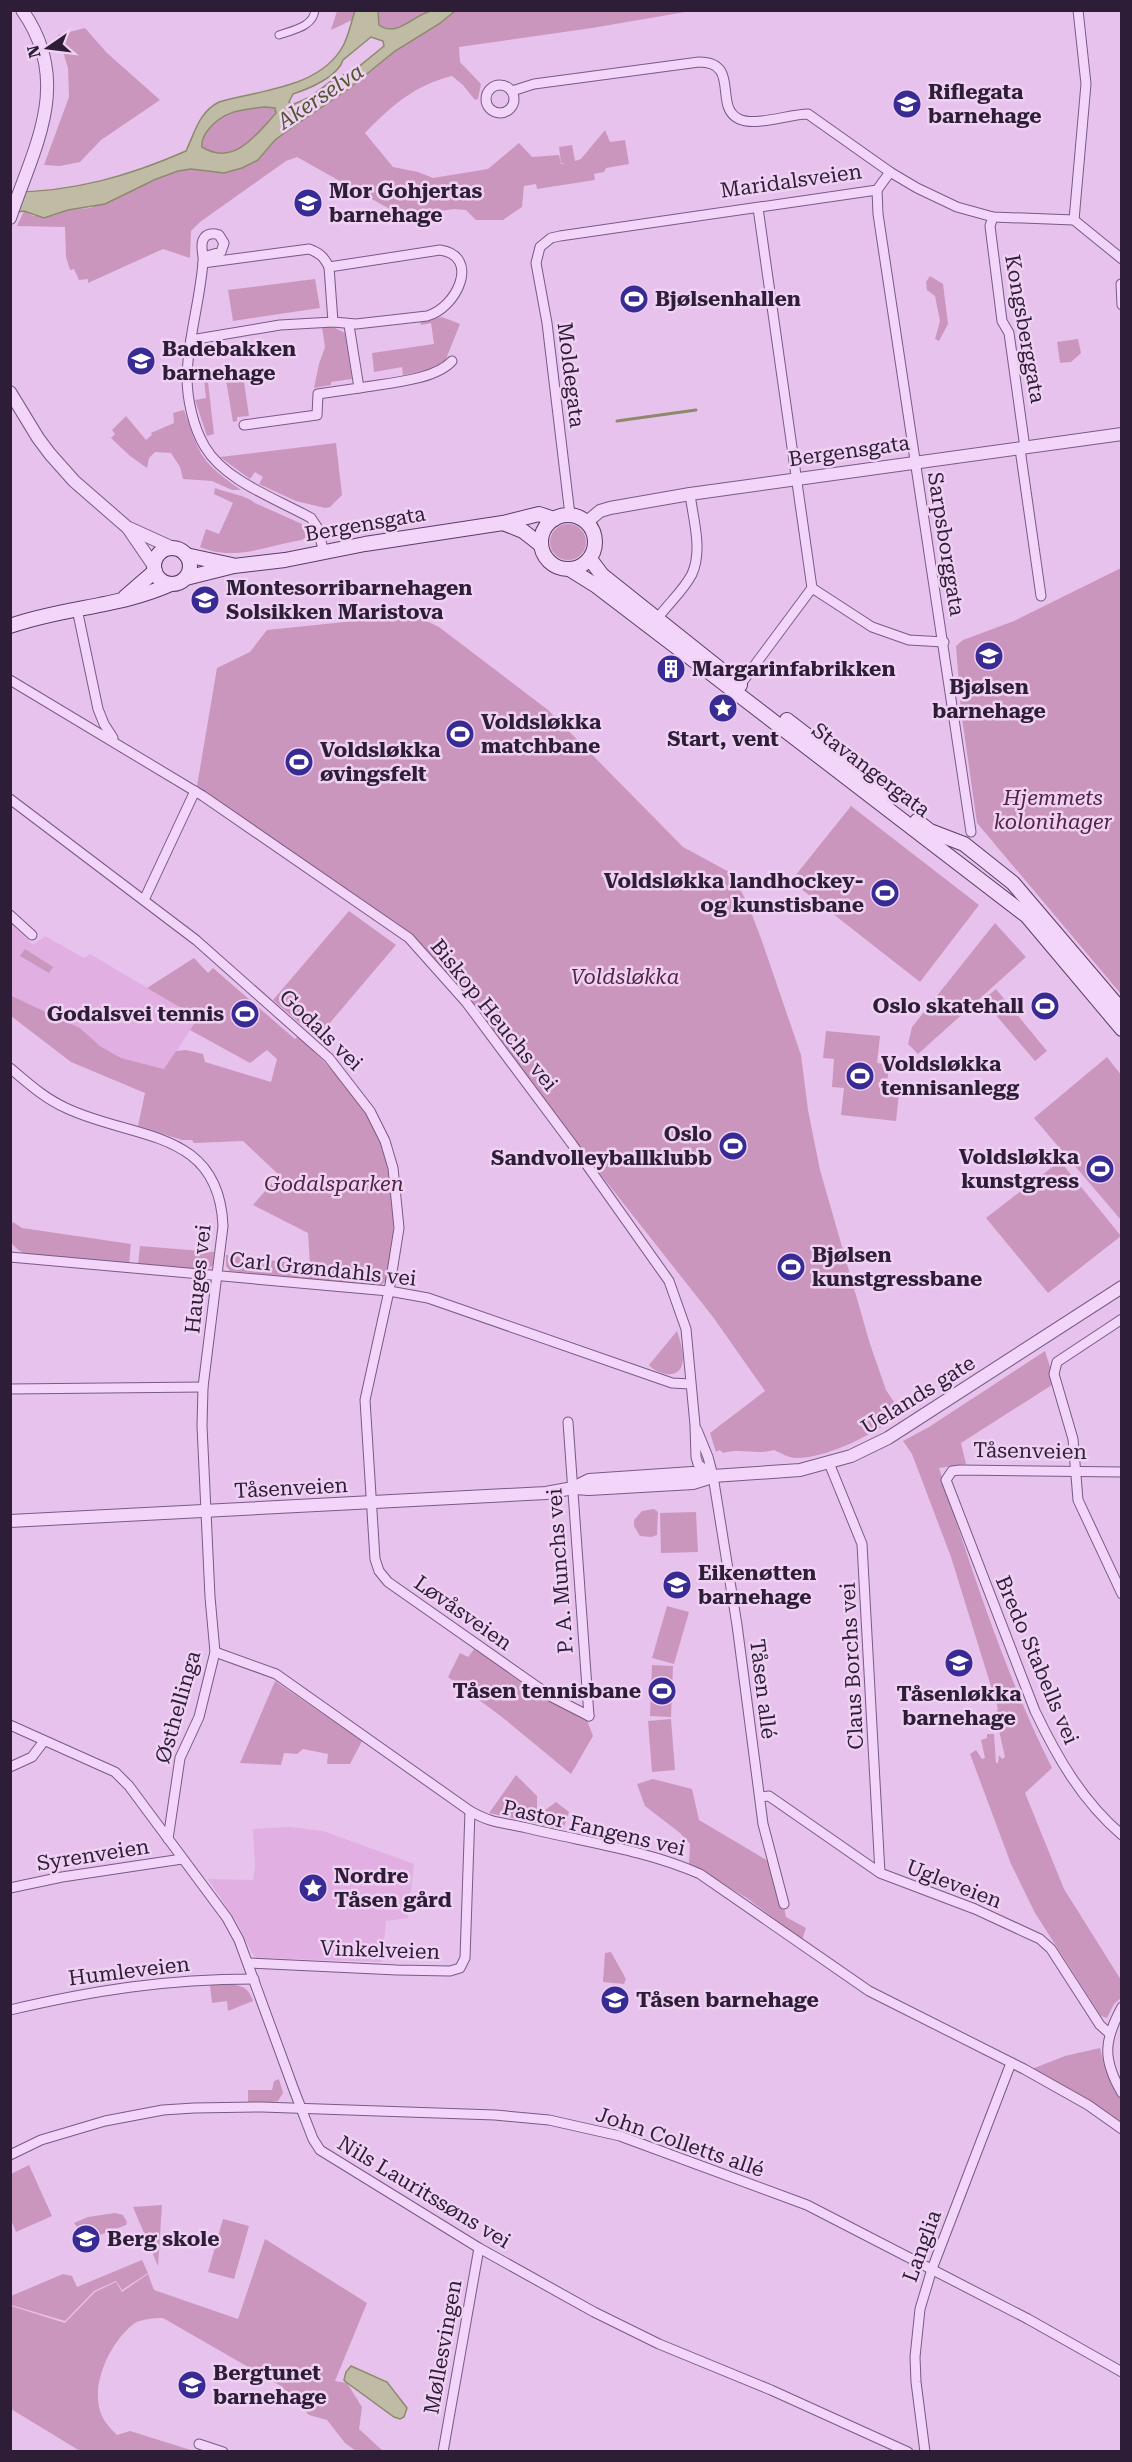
<svg xmlns="http://www.w3.org/2000/svg" width="1132" height="2462" font-family="'Roboto Serif',serif">
<style>
.farmland{fill:#e1afe2}
.green{fill:#cb96bd}
.water{fill:#bfbba4;stroke:#8d8a6b;stroke-width:1.5;fill-rule:evenodd}
.lines{fill:none;stroke-linecap:round;stroke-linejoin:round}
.stream{stroke:#8d8a6b;stroke-width:3}
.pedestrian-casing{stroke:#785a86;stroke-width:9}
.minor-casing{stroke:#785a86;stroke-width:11}
.tertiary-casing{stroke:#785a86;stroke-width:14}
.secondary-casing{stroke:#593d68;stroke-width:16}
.pedestrian{stroke:#f2d5f8;stroke-width:7}
.minor{stroke:#f2d5f8;stroke-width:9}
.tertiary{stroke:#f2d5f8;stroke-width:12}
.secondary{stroke:#f2d5f8;stroke-width:14}
.labels{text-anchor:middle;stroke-width:5;stroke-linejoin:round;paint-order:stroke}
.poi-label{font-size:21px;font-weight:bold;fill:#2d1d36;stroke:#efd1f4;text-anchor:start}
.street-label{font-size:21px;fill:#2d1d36;stroke:#efd1f4}
.park-label{font-size:21px;font-style:italic;fill:#522440;stroke:#efd1f4}
.water-label{font-size:22px;font-style:italic;fill:#52562d;stroke:#efd1f4}
</style>
<rect width="100%" height="100%" fill="#e6c2ed"/>
<!-- farmland -->
<g class="farmland">
<path d="M10,922L33,945L45,936L84,958L90,954L198,1018L165,1069L121,1058L100,1046L80,1028L11,995Z"/>
<path d="M290,1827L323,1831L414,1864L408,1918L386,1921L382,1962L262,1958H256L252,1953L237,1923L208,1879L253,1880L255,1867L253,1829Z"/>
</g>
<!-- green -->
<g class="green">
<path d="M337,11H355L352,20L331,30Z"/>
<path d="M378,11H429C417,19 393,35 379,25Z"/>
<path d="M455,11H691L592,28L459,47L460,62L481,84L478,99L475,100L463,85L452,76C415,85 391,106 365,133L393,167L418,172L433,178L488,169L519,143L532,157L559,155L561,164L566,163H561L559,147L572,145L575,161L581,159L605,130L610,142L625,140L629,164L606,168L604,172L594,174L595,180L537,189L536,184L524,186L522,207L503,220H476L466,210L454,209L396,217L395,212L297,157L286,161L200,222L191,231L190,258L163,249L88,283V279L79,280L74,269L70,270L66,257L65,227L17,226L24,211L34,216H53L68,210L90,208L178,171L191,169L224,173L258,160L275,140L294,126L347,90L395,51L439,24Z"/>
<path d="M85,28L107,53L160,100L101,140L80,162L60,166L44,165L69,97L68,68L58,35Z"/>
<path d="M265,107L275,108L276,112C257,134 234,167 202,147C201,140 204,135 208,130C223,111 242,109 265,107Z"/>
<path d="M930,276L943,284L948,324L939,341L935,339L940,321L935,296L927,290L926,282Z"/>
<path d="M315,279L320,308L233,321L228,290Z"/>
<path d="M442,317L460,324L442,369L403,375L402,367L374,372L372,353L434,344L431,323L421,325L420,321Z"/>
<path d="M322,327H333L345,333L352,379L331,382V385L314,388L319,364L325,347Z"/>
<path d="M1078,339L1081,353L1071,362L1060,363L1057,342Z"/>
<path d="M241,372L243,375L249,416L237,417V421L233,422L226,380L208,382L214,434L207,436L195,400L206,398L204,379L207,377Z"/>
<path d="M184,410C200,456 200,461 241,490H232L212,481L183,479L180,467L171,453L155,452L149,458L147,468L130,456L111,438L115,434L112,430L126,416L146,440L152,435L151,433L174,423L173,413Z"/>
<path d="M336,443L342,495L330,507L325,508L296,501L259,484L263,477L255,472L250,479L220,457Z"/>
<path d="M215,488C227,493 246,495 255,503L302,524L306,537L302,540C268,545 236,562 200,547L206,529L219,534L233,503L214,494Z"/>
<circle cx="568" cy="542" r="18"/>
<path d="M1121,568V994L977,823L961,711L956,646L963,640L1014,621Z"/>
<path d="M403,616H416L439,627L548,710L683,847L731,873L748,904L763,944L801,1055L808,1110L820,1170L870,1344L886,1390L902,1414C874,1433 830,1458 796,1458C789,1458 781,1453 774,1450C757,1455 741,1448 723,1453L720,1450L716,1452L710,1433L765,1391L713,1317L474,1014L408,939L197,786L217,668L250,652L267,630Z"/>
<path d="M851,806L979,905L920,982L791,881Z"/>
<path d="M349,911L396,945L317,1038L273,1000Z"/>
<path d="M995,923L1026,957L918,1054L908,1044L912,1027Z"/>
<path d="M25,949L53,967L49,973L20,956Z"/>
<path d="M194,958L208,973L213,968L295,1039L298,1036C321,1059 345,1081 363,1108C397,1159 398,1222 388,1279L380,1286L230,1271L226,1266V1255L310,1265L308,1233L253,1205L279,1175L243,1141L194,1143L192,1140H182L138,1126L145,1093L71,1062L11,1016L10,995L80,1028L100,1046L121,1058L164,1069L176,1051L186,1050L203,1054L205,1062L271,1082L277,1059L267,1050L250,1063L190,1030L198,1018L147,988Z"/>
<path d="M996,989L1047,1051L1035,1061L983,1000Z"/>
<path d="M826,1031L880,1036L877,1063L889,1065L886,1092L899,1094L896,1121L841,1115L844,1088L832,1087L834,1059L823,1058Z"/>
<path d="M1107,1057L1121,1075V1220L1034,1118Z"/>
<path d="M1060,1161L1121,1236L1048,1293L986,1218Z"/>
<path d="M13,1222L22,1228L131,1244L129,1265L25,1254C12,1247 3,1236 13,1222Z"/>
<path d="M140,1246L214,1252L213,1265L207,1270L138,1265Z"/>
<path d="M677,1331C680,1339 685,1356 682,1365C678,1380 656,1374 649,1365Z"/>
<path d="M1045,1351L1055,1383L961,1443L966,1464L939,1468C971,1568 1005,1674 1052,1768L1025,1793L1064,1889L1121,1980V1998L1114,2004L1107,2018L1101,2016L1035,1913L1011,1864L970,1754L976,1750L982,1759L985,1758L981,1740L987,1738V1734H994L996,1763H998L999,1755L1002,1759L1005,1757L995,1713L998,1709L951,1557L912,1454L903,1441L929,1427Z"/>
<path d="M654,1509L658,1512L657,1535L651,1537L640,1536L634,1526V1520L642,1511Z"/>
<path d="M696,1512L698,1552L661,1553L660,1513Z"/>
<path d="M667,1606L689,1612L674,1664L652,1658Z"/>
<path d="M475,1648L550,1701L587,1720L593,1736L571,1774L502,1717L448,1677L460,1653L468,1657Z"/>
<path d="M652,1665L673,1666L671,1717L650,1716Z"/>
<path d="M275,1681L362,1741L350,1764H327L328,1754L303,1749L297,1754L284,1753L281,1765L240,1763Z"/>
<path d="M671,1719L675,1770L652,1772L648,1721Z"/>
<path d="M516,1775L537,1796V1823L489,1813Z"/>
<path d="M653,1779L692,1789L699,1820L775,1865L786,1917L806,1928L802,1940L747,1898L689,1864L690,1844L680,1833L645,1806L637,1784Z"/>
<path d="M556,1802L569,1812L563,1830L543,1826L545,1810Z"/>
<path d="M611,1952L626,1979L624,1984L603,1982L605,1953Z"/>
<path d="M232,1984C245,1987 249,1989 253,2001L228,2011L227,2001L212,2003L210,1985Z"/>
<path d="M1100,2048L1104,2064L1121,2077V2122L1092,2102L1032,2069L1065,2056Z"/>
<path d="M279,2079L283,2093L278,2101L268,2103L248,2102V2090H272L274,2081Z"/>
<path d="M29,2165L52,2216L16,2232L11,2220V2174Z"/>
<path d="M162,2205L158,2266L133,2207Z"/>
<path d="M115,2213L123,2215L127,2222L126,2225L92,2238H86L74,2223L88,2217Z"/>
<path d="M223,2219L249,2226L234,2279L208,2272Z"/>
<path d="M265,2239L367,2303L335,2381L347,2383L362,2407L359,2429L383,2451H356L345,2443L327,2420L309,2415L281,2386L163,2318C153,2318 138,2319 131,2326C109,2345 89,2387 102,2416C105,2423 112,2430 117,2435L130,2431L194,2451H80L11,2409V2306L65,2323L95,2292L116,2282L122,2292L148,2274L154,2290L238,2319Z"/>
<path d="M142,2260L148,2273L122,2290L116,2281L94,2291L65,2321L11,2305V2296L63,2274L72,2276L77,2287Z"/>
</g>
<!-- water -->
<g class="water">
<path d="M355,11H378L379,25C397,38 415,14 431,11C438,9 448,11 455,11L439,24L395,51L347,90L294,126L275,140L258,160L242,168L224,173L191,169L178,171L154,180L105,204L68,210L44,218L24,211L11,213V192C73,192 129,176 186,151C195,132 199,112 219,102C260,90 320,88 343,46C349,35 351,22 355,11ZM371,37L383,41L384,46L357,68L330,82L310,97L292,105L289,102L293,94C308,89 338,77 343,60ZM265,107L275,108L276,113C257,134 234,167 202,147C201,140 204,135 208,130C223,111 242,109 265,107Z"/>
<path d="M351,2366L387,2382L407,2408L404,2417L400,2419L394,2417L346,2382L344,2380L346,2372Z"/>
</g>
<g class="lines">
<!-- stream -->
<path class="stream" d="M617,421L696,410"/>
<!-- pedestrian casing -->
<g class="pedestrian-casing">
<path id="pedestrian" d="M279,35C293,30 313,27 315,10"/>
</g>
<!-- minor casing -->
<g class="minor-casing">
<g id="minor">
<circle cx="500" cy="99" r="14"/>
<path d="M512,91L534,84L699,62C741,62 713,107 739,119C756,127 789,114 808,114L890,172L917,188L957,207L993,217L1074,220L1122,259"/>
<path d="M877,190L878,214L971,832"/>
<path d="M993,217L990,226L1002,321L1009,333L1025,448"/>
<path d="M1074,220L1086,84L1078,10"/>
<path d="M203,257L221,252L224,243L219,235C213,233 206,233 203,240C200,247 204,255 203,262C200,301 188,338 187,376C187,399 193,427 205,447C225,481 277,499 311,518L317,527L324,552"/>
<path d="M203,263L309,249C320,253 324,257 329,267"/>
<path d="M1121,284L1122,305"/>
<path d="M191,340L280,325L333,322L356,324L427,316C457,308 481,256 440,250L329,267L333,322"/>
<path d="M359,388C385,383 434,381 452,361"/>
<path d="M244,425L317,415L318,394L359,388L349,325"/>
<path d="M1020,449L1041,596"/>
<path d="M570,515L547,323L536,263L540,247L551,238L560,236L877,190L890,172"/>
<path d="M812,588L872,627L909,640L944,642"/>
<path d="M77,609L98,709L104,724L113,738"/>
<path d="M657,619C668,604 684,590 692,574C703,550 693,519 690,494"/>
<path d="M10,680L203,796L409,938L466,1002L572,1144L669,1281L686,1329L695,1425L696,1457L698,1464L712,1476"/>
<path d="M740,685L812,588L758,208"/>
<path d="M10,799L196,940L329,1058L370,1111L385,1141L393,1168L399,1228L389,1291L365,1400L375,1559L379,1571L388,1582L552,1697L589,1716"/>
<path d="M144,900L195,791"/>
<path d="M10,915L32,935"/>
<path d="M10,1068C28,1083 44,1098 66,1108C133,1140 219,1128 223,1226L203,1387L202,1426L210,1597L215,1652L199,1717L180,1758L168,1839"/>
<path d="M10,1257L389,1291L428,1298L672,1383L690,1384"/>
<path d="M1122,1319L1057,1362L1054,1374L1073,1439L1078,1500L1122,1594"/>
<path d="M10,1389L203,1387"/>
<path d="M568,1422L589,1716"/>
<path d="M697,1430L708,1457L713,1476L737,1625L763,1824L784,1904"/>
<path d="M829,1463L862,1544L880,1873"/>
<path d="M1122,1472L960,1470L952,1471L946,1480L1035,1711C1057,1757 1082,1801 1122,1835"/>
<path d="M215,1652L276,1674L470,1811C493,1824 502,1822 527,1828C584,1842 646,1850 700,1874L869,1991L1024,2069L1088,2105L1122,2129"/>
<path d="M10,1725L115,1772L129,1786L227,1918L239,1940L294,2090L313,2139L320,2150L479,2248L594,2312L659,2344L771,2390L908,2452"/>
<path d="M10,1767L32,1757L44,1741"/>
<path d="M760,1797L769,1796L880,1873L975,1909L1040,1939L1051,1949L1100,2025L1109,2033"/>
<path d="M10,1888L62,1877L182,1859"/>
<path d="M249,1963L397,1970L450,1971L460,1968L465,1958L470,1811"/>
<path d="M1122,2007C1104,2040 1102,2059 1122,2093"/>
<path d="M10,2010C95,1990 167,1979 254,1979"/>
<path d="M10,2155L41,2140L105,2121L163,2110L194,2108L262,2107L495,2115L549,2120L620,2136L807,2205L1028,2319L1122,2372"/>
<path d="M199,2444L223,2452"/>
<path d="M443,2452L479,2248"/>
<path d="M925,2452L916,2382L915,2357L920,2309L932,2269L1011,2063"/>
</g>
</g>
<!-- tertiary casing -->
<g class="tertiary-casing">
<g id="tertiary">
<path d="M10,218C35,145 73,82 22,10"/>
<path d="M10,392L38,438L50,454L74,481L128,528L154,566"/>
<path d="M587,522L600,511L610,508L690,494L1122,434"/>
<path d="M129,528L173,548"/>
<path d="M574,1488L589,1489L693,1483L709,1478"/>
<path d="M10,1521L546,1493L573,1488L589,1480L692,1473L713,1476L800,1470L851,1456L888,1438L1122,1287"/>
</g>
</g>
<!-- secondary casing -->
<g class="secondary-casing">
<g id="secondary">
<circle cx="568" cy="542" r="27"/>
<path d="M503,523L523,531L541,545"/>
<circle cx="172" cy="566" r="18"/>
<path d="M186,555L232,565"/>
<path d="M590,559L602,575L740,685"/>
<path d="M571,570L595,585L713,675L1027,916L1122,1029"/>
<path d="M186,578L234,566L285,560L365,544L503,523L539,514L554,519"/>
<path d="M125,597L155,571"/>
<path d="M10,626C63,607 121,607 171,584"/>
<path d="M787,720L883,794"/>
<path d="M917,821L930,831L964,844L1013,883L1122,1011"/>
</g>
</g>
<!-- pedestrian -->
<use href="#pedestrian" class="pedestrian"/>
<!-- minor -->
<use href="#minor" class="minor"/>
<!-- tertiary -->
<use href="#tertiary" class="tertiary"/>
<!-- secondary -->
<use href="#secondary" class="secondary"/>
</g>
<!-- icons -->
<defs>
<g id="school-disc" transform="scale(1.5)"><circle r="9.5" fill="#392b94" stroke="#efd1f4"/><path d="M0-5L7-2L0 1L-7-2ZM-4 1L0 2.5L4 1V4Q0 6-4 4Z" fill="#fff"/></g>
<g id="stadium-disc" transform="scale(1.5)"><circle r="9.5" fill="#392b94" stroke="#efd1f4"/><path d="M0-5a6.5 5 0 1 0 0 10a6.5 5 0 1 0 0-10ZM-3.5-1.8h7v3.6h-7Z" fill="#fff"/></g>
<g id="building-disc" transform="scale(1.5)"><circle r="9.5" fill="#392b94" stroke="#efd1f4"/><path d="M-4-6H4V6H1V3H-1V6H-4ZM-2.5-4.3h1.7v1.8h-1.7ZM.8-4.3h1.7v1.8H.8ZM-2.5-1h1.7V.8h-1.7ZM.8-1h1.7V.8H.8Z" fill="#fff"/></g>
<g id="sight-disc" transform="scale(1.5)"><circle r="9.5" fill="#392b94" stroke="#efd1f4"/><path d="M0-6L1.8-2.2L6-1.7L2.9 1.2L3.7 5.4L0 3.3L-3.7 5.4L-2.9 1.2L-6-1.7L-1.8-2.2Z" fill="#fff"/></g>
</defs>
<g fill-rule="evenodd">
<use href="#school-disc" x="907" y="104"/>
<use href="#school-disc" x="308" y="203"/>
<use href="#stadium-disc" x="634" y="299"/>
<use href="#school-disc" x="141" y="361"/>
<use href="#school-disc" x="205" y="600"/>
<use href="#school-disc" x="989" y="656"/>
<use href="#building-disc" x="671" y="669"/>
<use href="#sight-disc" x="723" y="708"/>
<use href="#stadium-disc" x="460" y="734"/>
<use href="#stadium-disc" x="299" y="762"/>
<use href="#stadium-disc" x="885" y="893"/>
<use href="#stadium-disc" x="1045" y="1006"/>
<use href="#stadium-disc" x="245" y="1014"/>
<use href="#stadium-disc" x="860" y="1076"/>
<use href="#stadium-disc" x="733" y="1146"/>
<use href="#stadium-disc" x="1100" y="1169"/>
<use href="#stadium-disc" x="791" y="1267"/>
<use href="#school-disc" x="677" y="1585"/>
<use href="#school-disc" x="959" y="1663"/>
<use href="#stadium-disc" x="662" y="1691"/>
<use href="#sight-disc" x="313" y="1888"/>
<use href="#school-disc" x="615" y="2000"/>
<use href="#school-disc" x="86" y="2239"/>
<use href="#school-disc" x="192" y="2385"/>
</g>
<g class="labels">
<!-- poi labels -->
<g class="poi-label">
<text x="928" y="99">Riflegata<tspan x="928" dy="24">barnehage</tspan></text>
<text x="329" y="198">Mor Gohjertas<tspan x="329" dy="24">barnehage</tspan></text>
<text x="655" y="306">Bjølsenhallen</text>
<text x="162" y="356">Badebakken<tspan x="162" dy="24">barnehage</tspan></text>
<text x="226" y="595">Montesorribarnehagen<tspan x="226" dy="24">Solsikken Maristova</tspan></text>
<text x="692" y="676">Margarinfabrikken</text>
<text x="989" y="694" text-anchor="middle">Bjølsen<tspan x="989" dy="24">barnehage</tspan></text>
<text x="481" y="729">Voldsløkka<tspan x="481" dy="24">matchbane</tspan></text>
<text x="723" y="746" text-anchor="middle">Start, vent</text>
<text x="320" y="757">Voldsløkka<tspan x="320" dy="24">øvingsfelt</tspan></text>
<text x="864" y="888" text-anchor="end">Voldsløkka landhockey-<tspan x="864" dy="24">og kunstisbane</tspan></text>
<text x="1024" y="1013" text-anchor="end">Oslo skatehall</text>
<text x="224" y="1021" text-anchor="end">Godalsvei tennis</text>
<text x="881" y="1071">Voldsløkka<tspan x="881" dy="24">tennisanlegg</tspan></text>
<text x="712" y="1141" text-anchor="end">Oslo<tspan x="712" dy="24">Sandvolleyballklubb</tspan></text>
<text x="1079" y="1164" text-anchor="end">Voldsløkka<tspan x="1079" dy="24">kunstgress</tspan></text>
<text x="812" y="1262">Bjølsen<tspan x="812" dy="24">kunstgressbane</tspan></text>
<text x="698" y="1580">Eikenøtten<tspan x="698" dy="24">barnehage</tspan></text>
<text x="641" y="1698" text-anchor="end">Tåsen tennisbane</text>
<text x="959" y="1701" text-anchor="middle">Tåsenløkka<tspan x="959" dy="24">barnehage</tspan></text>
<text x="334" y="1883">Nordre<tspan x="334" dy="24">Tåsen gård</tspan></text>
<text x="636" y="2007">Tåsen barnehage</text>
<text x="107" y="2246">Berg skole</text>
<text x="213" y="2380">Bergtunet<tspan x="213" dy="24">barnehage</tspan></text>
</g>
<!-- street labels -->
<g class="street-label">
<text transform="translate(791 181) rotate(-8)" y="7">Maridalsveien</text>
<text transform="translate(1025 329) rotate(80)" y="7">Kongsberggata</text>
<text transform="translate(571 375) rotate(83)" y="7">Moldegata</text>
<text transform="translate(849 451) rotate(-8)" y="7">Bergensgata</text>
<text transform="translate(365 524) rotate(-10)" y="7">Bergensgata</text>
<text transform="translate(946 544) rotate(81)" y="7">Sarpsborggata</text>
<text transform="translate(871 770) rotate(37)" y="7">Stavangergata</text>
<text transform="translate(494 1015) rotate(51)" y="7">Biskop Heuchs vei</text>
<text transform="translate(321 1030) rotate(44)" y="7">Godals vei</text>
<text transform="translate(323 1269) rotate(6)" y="7">Carl Grøndahls vei</text>
<text transform="translate(198 1279) rotate(-84)" y="7">Hauges vei</text>
<text transform="translate(918 1395) rotate(-32)" y="7">Uelands gate</text>
<text transform="translate(1030 1451) rotate(1)" y="7">Tåsenveien</text>
<text transform="translate(291 1488) rotate(-3)" y="7">Tåsenveien</text>
<text transform="translate(560 1571) rotate(-94)" y="7">P. A. Munchs vei</text>
<text transform="translate(463 1613) rotate(35)" y="7">Løvåsveien</text>
<text transform="translate(1037 1660) rotate(67)" y="7">Bredo Stabells vei</text>
<text transform="translate(852 1666) rotate(-93)" y="7">Claus Borchs vei</text>
<text transform="translate(763 1689) rotate(83)" y="7">Tåsen allé</text>
<text transform="translate(178 1707) rotate(-74)" y="7">Østhellinga</text>
<text transform="translate(594 1828) rotate(13)" y="7">Pastor Fangens vei</text>
<text transform="translate(93 1855) rotate(-9)" y="7">Syrenveien</text>
<text transform="translate(954 1884) rotate(21)" y="7">Ugleveien</text>
<text transform="translate(380 1950) rotate(2)" y="7">Vinkelveien</text>
<text transform="translate(129 1971) rotate(-7)" y="7">Humleveien</text>
<text transform="translate(680 2142) rotate(19)" y="7">John Colletts allé</text>
<text transform="translate(424 2192) rotate(31)" y="7">Nils Lauritssøns vei</text>
<text transform="translate(922 2246) rotate(-70)" y="7">Langlia</text>
<text transform="translate(443 2347) rotate(-80)" y="7">Møllesvingen</text>
</g>
<!-- park labels -->
<g class="park-label">
<text x="1053" y="805">Hjemmets<tspan x="1053" dy="24">kolonihager</tspan></text>
<text x="625" y="984">Voldsløkka</text>
<text x="334" y="1191">Godalsparken</text>
</g>
<!-- water labels -->
<g class="water-label">
<text transform="translate(320 96) rotate(-34)" y="8">Akerselva</text>
</g>
</g>
<!-- border -->
<rect width="1132" height="2462" fill="none" stroke="#2d1d36" stroke-width="24"/>
<!-- north arrow -->
<g transform="translate(48 48) rotate(256)" stroke="#efd1f4" stroke-width="4.5" paint-order="stroke">
<path d="M0-4.5L10 22L0 15L-10 22Z" fill="#2d1d36"/>
<text y="-9" font-size="16" font-weight="bold" text-anchor="middle" fill="#2d1d36">N</text>
</g>
</svg>
